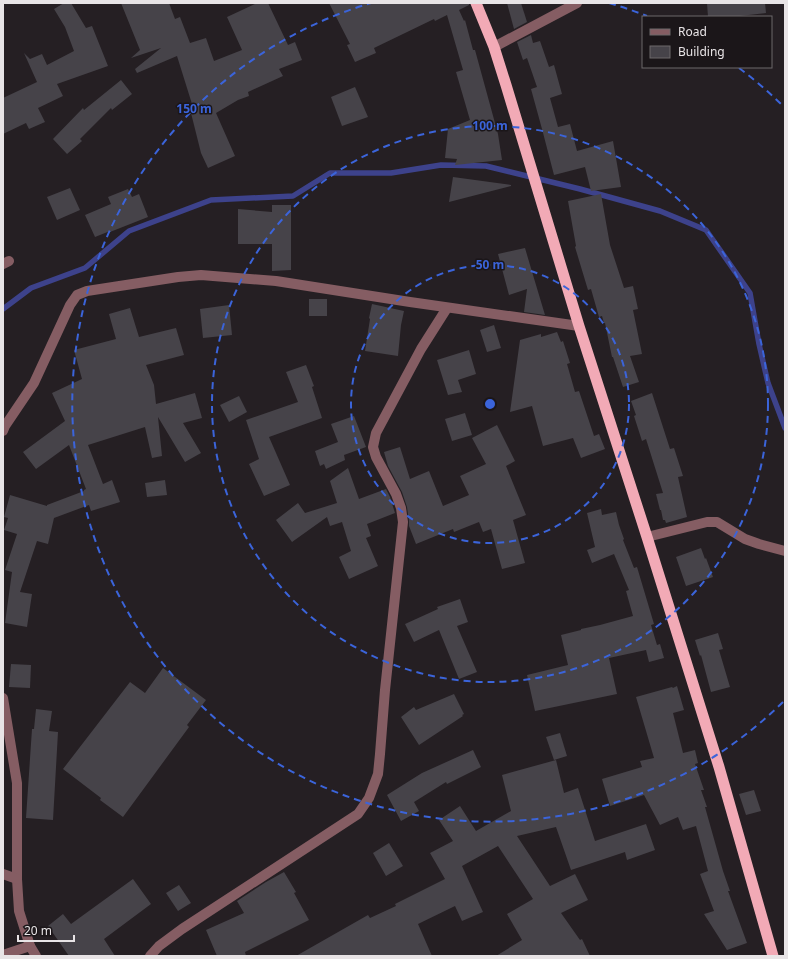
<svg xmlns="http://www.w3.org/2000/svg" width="788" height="959" font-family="'Noto Sans',sans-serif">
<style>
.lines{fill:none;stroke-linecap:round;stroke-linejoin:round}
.stream{stroke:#3d428b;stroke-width:5.5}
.building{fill:#464349}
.minor{stroke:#855d63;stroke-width:10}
.trunk{stroke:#f2aab6;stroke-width:11}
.ring{fill:none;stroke:#3b64da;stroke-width:2;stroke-dasharray:7 5}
.centre{fill:#3b64da;stroke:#1b1619;stroke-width:2}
.ring-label{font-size:12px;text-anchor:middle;font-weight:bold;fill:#3b64da;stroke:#1b1619;stroke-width:3;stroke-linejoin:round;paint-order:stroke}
</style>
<rect width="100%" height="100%" fill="#251f23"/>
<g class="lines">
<!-- stream -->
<path class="stream" d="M3,309L31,288L85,268L129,231L211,200L293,196L330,173H391L441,165L486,166L580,189L660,211L706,230L750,293L759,344L768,383L785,428"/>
</g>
<!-- building -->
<g class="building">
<path d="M64,3H71L86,28L92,26L108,66L57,84L63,96L38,108L45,122L29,129L26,123L3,134V98L37,82L24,53L30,59L42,54L47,65L74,51L65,27L54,9Z"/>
<path d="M121,3H169L175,19L180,17L190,43L206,38L214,61L242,50L227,17L257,3H268L288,45L295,42L302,60L279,69L283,76L248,92L249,96L238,100L216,113L235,156L208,168L201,153L189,105L192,104L177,56L137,73L135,69L161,48L131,58L140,50Z"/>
<path d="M329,3H469V5L459,10L464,21L465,20L473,50H475L498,134L502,160L455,165L457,159L445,158L448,129L470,120L456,72L463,70L447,15L435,21L434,19L374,48L376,53L355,62L347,45L350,44Z"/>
<path d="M507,3H521L527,22L514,29Z"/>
<path d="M707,3H765L766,13L731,17H708Z"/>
<path d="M531,35L533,43L540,41L549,67L554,65L562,94L550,98L558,127L570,124L577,151L613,141L621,187L591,191L585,167L554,175L542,129L531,89L537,87L527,58L523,60L517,42Z"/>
<path d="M121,80L132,94L112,110L111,108L80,139L82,141L67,154L53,139L83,108L84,110Z"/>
<path d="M355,87L368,117L342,126L331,97Z"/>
<path d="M453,177L511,185V186L449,202Z"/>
<path d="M70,188L80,210L57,220L47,197Z"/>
<path d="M128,189L132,197L139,194L148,217L110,232V231L95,237L85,215L111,204L108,197Z"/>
<path d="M601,194L610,245L624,288L633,286L638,309L633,310L642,354L630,356L639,382L623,387L613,357H612L605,323H604L602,316L599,317L591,289L588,290L575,247L576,246L568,201Z"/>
<path d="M272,205H291V270L272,271V244H238V209L272,212Z"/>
<path d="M525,248L530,265L545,315L524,312L527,289L509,295L498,254Z"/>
<rect x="309" y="299" width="18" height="17"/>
<path d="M372,304L404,311L401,325L398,356L365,351L370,319L369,318Z"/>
<path d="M229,305L232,335L203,338L200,309Z"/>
<path d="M130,308L139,337L176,328L184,355L146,365L154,385L156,404L195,393L202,418L183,423L201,453L185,462L158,417L162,456L152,458L145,427L88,445L103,484L112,480L120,502L91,511L89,505L54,518L48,544L37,541L20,592L32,594L27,627L5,623L12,572L5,570L17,534L4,530L8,518L4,517L10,495L47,506V505L84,491V490L86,489L69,445L36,469L23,452L65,421L52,393L82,379L74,350L116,339L109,314Z"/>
<path d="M494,325L501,348L487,352L480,330Z"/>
<path d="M557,332L561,342L563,341L570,363L567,364L575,392L579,391L594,436L599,434L605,449L581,458L573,438L543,446L532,406L510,412L520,340L541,334V337Z"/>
<path d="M469,350L476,374L458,380L462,392L448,395L437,360Z"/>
<path d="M306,365L314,386L312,387L322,418L269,437L290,485L264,496L249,464L259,459L246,420L298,402L286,372Z"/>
<path d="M652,393L670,449L674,448L683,476L678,477L687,517L666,523L665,520H663L661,510H660L656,494L663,493L646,439L642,441L634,416L636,415L631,401Z"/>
<path d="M239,396L247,412L229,422L220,405Z"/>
<path d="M465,413L472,435L452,441L445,419Z"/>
<path d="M354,416L366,447L344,455L345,460L326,469L324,464L320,466L315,451L338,442L331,424Z"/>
<path d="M497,425L515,461L506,466L526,515L513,520L525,563L502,569L491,529L483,532L479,522L454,532L453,529L416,544L409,526V521L407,507L402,492L388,466L384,452L400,447L410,479L429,471L443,506L469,495L460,476L486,464L472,438Z"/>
<path d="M348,468L359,499L386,489L390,497L395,513L367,524L371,536L366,538L378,566L349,579L339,557L351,551L342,522L330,526L327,517L292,542L276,520L298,503L305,513L337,503L330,481Z"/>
<path d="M165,480L167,495L147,497L145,483Z"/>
<path d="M601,509L602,515L616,512L619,525L624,539L623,540L634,568L637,567L654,624L651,625L657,645L660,644L664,658L649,662L646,650L609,658L617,694L535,711L527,675L568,665L561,635L581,630V629L600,625L633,616L626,591L629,590L614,554L592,563L587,550L595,547L587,513Z"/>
<path d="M701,548L705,559L706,558L713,577L686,586L676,557Z"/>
<path d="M460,599L468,622L457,626L477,672L459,679L439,630L414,642L405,624L438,609L437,607Z"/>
<path d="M718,633L723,649L719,650L730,687L711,692L701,655L700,656L695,640Z"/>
<path d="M11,664L31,665L30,688L9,687Z"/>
<path d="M163,668L206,700L187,725L189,727L123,817L100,800L101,798L63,769L130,682L145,693Z"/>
<path d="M677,686L684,710L673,713L683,753L695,750L698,763L695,764L704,790H701L707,807H705L723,871L730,891H728L747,943L727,950L704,914L714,911L700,874L708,871L696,826L683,830L678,817L660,825L644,795L610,806L602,779L642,767L640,761L654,758L636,697L672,687L673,688Z"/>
<path d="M454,694L464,714L462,715L463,716L419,745L401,717L414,707L416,710Z"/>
<path d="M36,709L52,711L49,731L58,732L53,820L26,818L32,729H34Z"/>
<path d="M560,733L567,756L554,760L546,737Z"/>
<path d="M473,750L481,767L447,784L446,782L414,802L419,811L401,821L387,795L422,773Z"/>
<path d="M556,760L564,793L578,788L595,841L646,824L655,850L627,860L625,852L571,870L556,827L517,836L550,886L575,874L588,900L561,913L580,940L582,939L590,956H496L522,940L507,914L533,899L498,846L462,866L483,912L462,921L455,906L418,924L432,956H296L368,915L370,918L396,906L395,904L445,879L430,853L453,841L439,820L460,806L476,831L511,811L502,775Z"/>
<path d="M754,790L761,811L746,815L739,794Z"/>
<path d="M389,843L403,866L386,876L373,853Z"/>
<path d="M284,872L296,892L294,893L309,920L245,952L246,956H217L206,930L244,913L237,901L266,882Z"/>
<path d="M133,879L151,904L104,939L115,956H69L48,926L63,914L71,924Z"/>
<path d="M179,885L191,903L178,911L166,893Z"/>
</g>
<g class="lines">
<!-- minor -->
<g class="minor">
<path d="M494,47L577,3"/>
<path d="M3,264L9,261"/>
<path d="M3,431L5,426L34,383L70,305L77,295L87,291L178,277L201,275L276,281L410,302L579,326"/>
<path d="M647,537L707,522H717L745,539L759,544L785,551"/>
<path d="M3,698L17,783V879L19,911L30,946L36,956"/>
<path d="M3,874L17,879"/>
<path d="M3,955L30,946"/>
<path d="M150,956L159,946L182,929L358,814L369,798L378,774L380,754L385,690L403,522L401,508L396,494L376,457L373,447L376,433L421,349L447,308"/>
</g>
<!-- trunk -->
<path class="trunk" d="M476,3L494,47L506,85L579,326L647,537L719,767L773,956"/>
</g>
<!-- distance rings -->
<g class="ring">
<circle cx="490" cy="404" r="139"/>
<circle cx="490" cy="404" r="278"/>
<path d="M783 702A418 418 0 1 1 371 3M609 3A418 418 0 0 1 647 16M739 68A418 418 0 0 1 783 106"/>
</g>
<circle cx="490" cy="404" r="6" class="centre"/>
<g class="ring-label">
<text x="194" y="113">150 m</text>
<text x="490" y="130">100 m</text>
<text x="490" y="269">50 m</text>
</g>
<!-- border -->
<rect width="788" height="959" fill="none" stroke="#e8e4e6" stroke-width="8"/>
<!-- legend -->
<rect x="642" y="16" width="130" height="52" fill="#1b1619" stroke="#6d686b"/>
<rect x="650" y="29" width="20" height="6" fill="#855d63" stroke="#6d686b"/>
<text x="678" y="36" font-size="12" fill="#e8e4e6">Road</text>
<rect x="650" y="46" width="20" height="12" fill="#464349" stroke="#6d686b"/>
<text x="678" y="56" font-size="12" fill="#e8e4e6">Building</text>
<!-- scale -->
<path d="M18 935v6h56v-6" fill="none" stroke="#e8e4e6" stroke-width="2"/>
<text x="24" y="935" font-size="12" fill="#e8e4e6" stroke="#1b1619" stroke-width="3" paint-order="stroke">20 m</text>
</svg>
